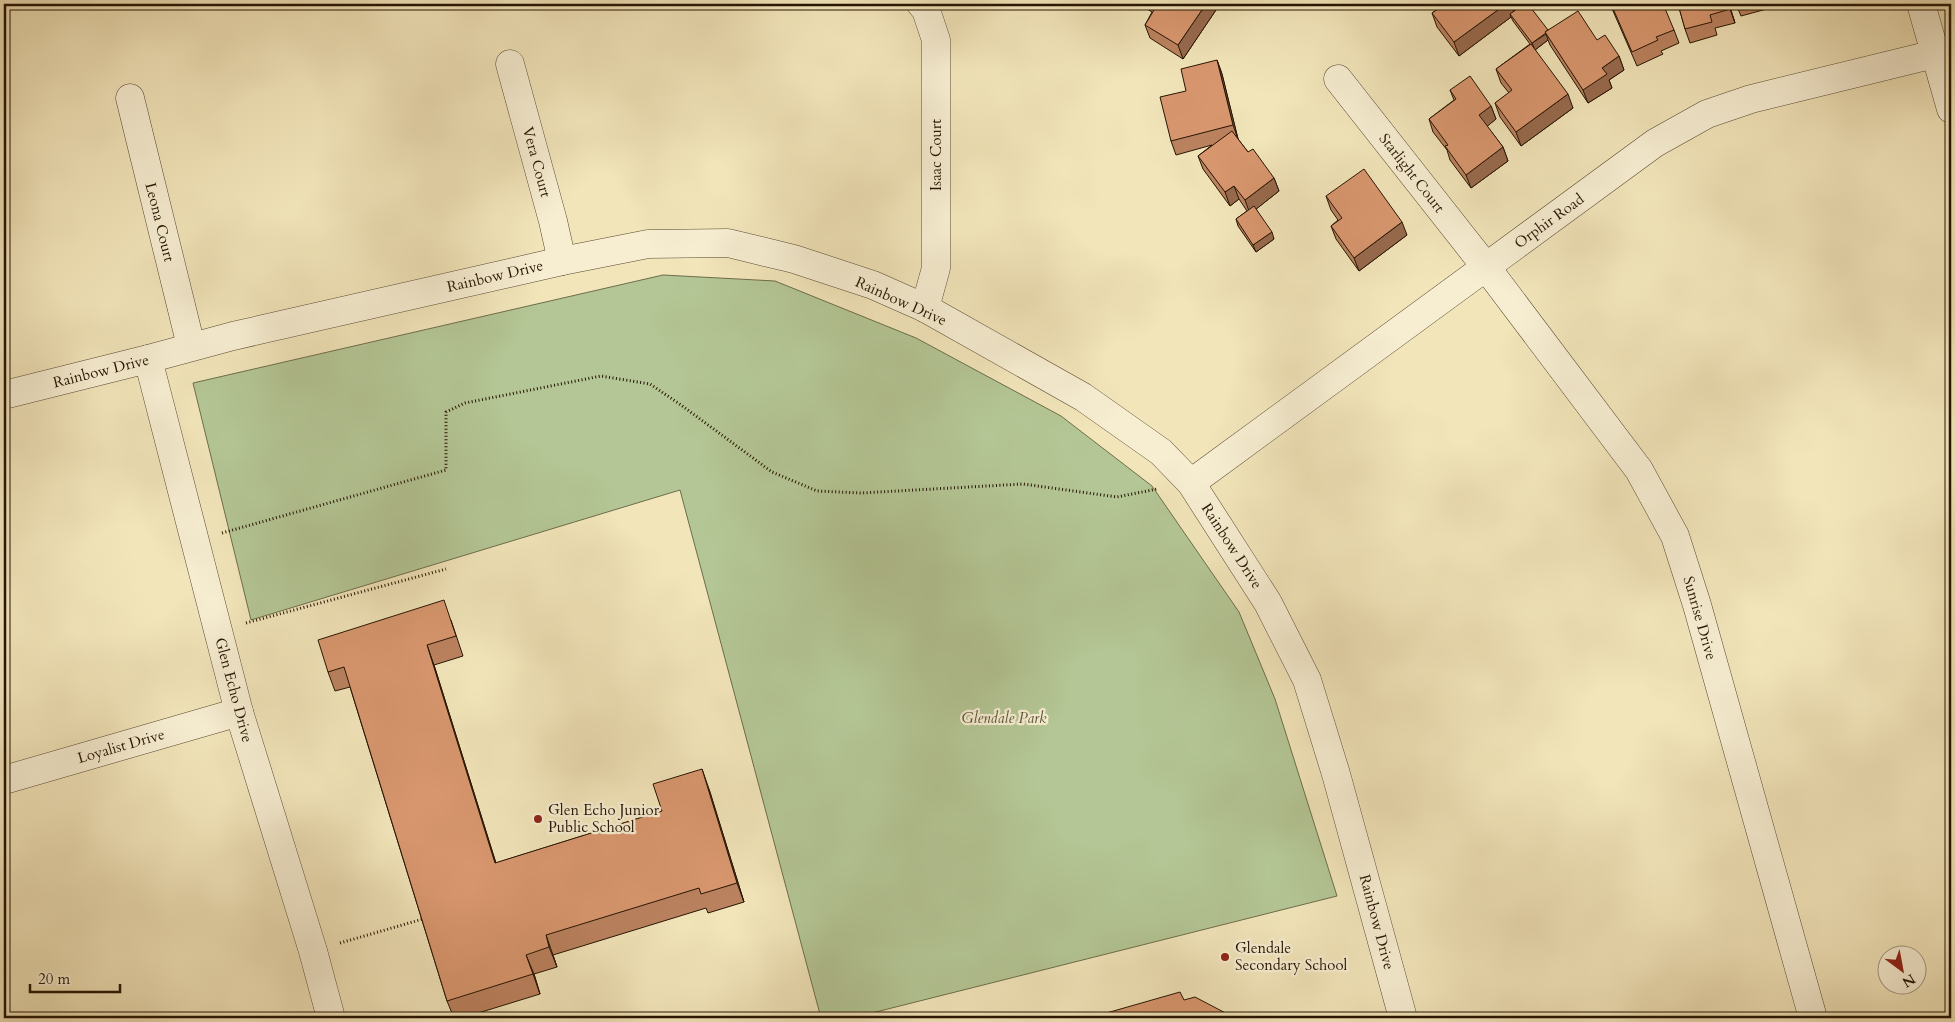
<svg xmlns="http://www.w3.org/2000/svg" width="1955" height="1022" font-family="Cardo,serif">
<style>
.green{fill:#b4c695;stroke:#6c6d4c}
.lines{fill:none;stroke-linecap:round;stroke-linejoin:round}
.minor-casing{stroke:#584831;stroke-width:29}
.path{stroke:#251403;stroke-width:3;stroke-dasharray:1 2.5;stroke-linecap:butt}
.minor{stroke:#f7eed2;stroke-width:28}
.wall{fill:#bb825f;stroke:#251403}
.shaded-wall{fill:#986a4e;stroke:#251403}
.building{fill:#d9976f;stroke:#251403}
.poi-dot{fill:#8f2418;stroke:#f7eed2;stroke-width:2}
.labels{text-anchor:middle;stroke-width:4.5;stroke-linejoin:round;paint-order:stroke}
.street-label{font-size:15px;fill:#251403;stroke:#f7eed2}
.park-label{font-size:15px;font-style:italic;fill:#575236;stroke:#f7eed2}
.poi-label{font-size:15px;fill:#251403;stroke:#f7eed2;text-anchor:start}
</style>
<rect width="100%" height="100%" fill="#f2e5ba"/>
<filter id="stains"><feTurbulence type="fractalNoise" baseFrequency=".004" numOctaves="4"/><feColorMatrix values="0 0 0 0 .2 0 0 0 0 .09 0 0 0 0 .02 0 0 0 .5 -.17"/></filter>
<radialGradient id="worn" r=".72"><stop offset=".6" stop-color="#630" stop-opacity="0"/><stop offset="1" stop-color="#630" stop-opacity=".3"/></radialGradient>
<!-- green -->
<path class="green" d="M663,275L775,281L916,338L1061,416L1152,486L1239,612L1275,699L1337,896L852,1018H821L680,490L251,620L193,383Z"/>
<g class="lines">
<!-- minor casing -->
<g class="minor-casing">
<g id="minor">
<path d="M921,4L926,10L936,40V268L925,308"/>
<path d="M1921,4L1951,109"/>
<path d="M510,64L553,221L562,261"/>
<path d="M1338,79L1486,267L1639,470L1675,536L1697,605L1813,1018"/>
<path d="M130,98L191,346"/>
<path d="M148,359L239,712L313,951L331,1018"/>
<path d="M4,395L148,359L233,336L562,261L648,244L728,243L794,259L873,285L925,308L1083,397L1161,452L1191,483L1268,603L1307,680L1336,774L1403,1018"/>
<path d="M1191,483L1655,143L1707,114L1751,99L1951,50"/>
<path d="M4,780L239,712"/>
</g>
</g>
<!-- path -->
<g class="path">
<path d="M222,533L446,470V412L465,403L601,376L650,384L681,405L772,472L817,491L861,493L1023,484L1117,497L1157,489"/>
<path d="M246,623L446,569"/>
<path d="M340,943L423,919"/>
</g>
<!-- minor -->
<use href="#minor" class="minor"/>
</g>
<!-- wall -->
<g class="wall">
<path d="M1143,4H1220L1183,59L1150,38L1145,25L1152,12L1144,7Z"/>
<path d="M1440,4H1511L1514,11L1548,30L1597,40L1619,56L1624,70L1609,80L1612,88L1588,103L1550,45L1548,40L1535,50L1573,108L1521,146L1500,117L1495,103L1509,93L1501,83L1496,69L1530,44L1513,21L1511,17L1459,56L1437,27L1432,13L1442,6Z"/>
<path d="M1610,4H1655L1657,9L1674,30L1679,43L1661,51L1663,54L1637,66Z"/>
<path d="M1678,4H1729L1735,23L1715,28L1717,35L1690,43L1685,29Z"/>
<path d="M1736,4H1785L1741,16Z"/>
<path d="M1217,60L1222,74L1238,139L1248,152L1274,178L1279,191L1256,209L1274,239L1256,252L1238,226L1236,219L1247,211L1239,199L1230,206L1203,169L1198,156L1212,145L1176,155L1171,141L1186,91Z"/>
<path d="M1450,90L1491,106L1496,119L1487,126L1503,147L1508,161L1471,188L1450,160L1447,150L1433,132L1429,119L1454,100Z"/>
<path d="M1326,196L1407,235L1359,271L1336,239L1331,226L1338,220L1331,210Z"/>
<path d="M451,620L463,656L434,665L496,863L662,811L709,789L744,902L708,913L706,908L553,955L557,967L534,974L540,994L462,1018H454L447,1001L350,687L335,691L328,672Z"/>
</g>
<!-- shaded-wall -->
<g class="shaded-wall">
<path d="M1206,4H1220L1183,59L1178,45Z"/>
<path d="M1506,4H1511L1515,14H1510L1511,17L1459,56L1454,42Z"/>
<path d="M1728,4H1729L1735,23L1730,9Z"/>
<path d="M1546,34L1548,40L1535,50L1532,43Z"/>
<path d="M1619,56L1624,70L1609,80L1612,88L1588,103L1583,90L1602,68Z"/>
<path d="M1217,60L1222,74L1238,139L1233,125Z"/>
<path d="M1568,94L1573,108L1521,146L1516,132Z"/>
<path d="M1491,106L1496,119L1484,129L1479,115Z"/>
<path d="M1503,147L1508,161L1471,188L1466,175Z"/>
<path d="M1274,178L1279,191L1250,214L1245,200Z"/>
<path d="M1234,186L1239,199L1230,206L1225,192Z"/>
<path d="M1402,222L1407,235L1359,271L1354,258Z"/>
<path d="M1272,232L1274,239L1256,252L1253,245Z"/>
<path d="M427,645L434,665L502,883L495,863Z"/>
<path d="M702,769L709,789L744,902L737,883Z"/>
<path d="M546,935L553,955L557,967L549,947Z"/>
<path d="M526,955L534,974L540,994L533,974Z"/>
</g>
<!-- building -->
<g class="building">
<path d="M1155,4H1206L1178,45L1145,25L1157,5Z"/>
<path d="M1446,4H1445H1506L1454,42L1432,13Z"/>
<path d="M1524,4H1528L1548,30L1545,32L1546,33L1532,43L1510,14Z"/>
<path d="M1611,4H1655L1657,9L1664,6L1674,30L1656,37L1658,40L1632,52Z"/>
<path d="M1678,4H1728L1730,9L1710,15L1712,22L1685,29Z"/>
<path d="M1578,11L1597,40L1605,35L1619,56L1602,68L1607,74L1583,90L1545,32Z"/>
<path d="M1531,44L1568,94L1516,132L1495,103L1512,90L1496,69Z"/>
<path d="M1217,60L1233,125L1171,141L1160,97L1186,91L1181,69Z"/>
<path d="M1470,76L1491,106L1479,115L1503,147L1466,175L1445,146L1448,145L1429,119L1456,99L1450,90Z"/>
<path d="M1232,131L1248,152L1253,149L1274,178L1245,200L1234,186L1225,192L1198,156Z"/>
<path d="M1364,169L1402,222L1354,258L1331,226L1342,218L1326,196Z"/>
<path d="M1254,206L1272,232L1253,245L1236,219Z"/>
<path d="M444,600L456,636L427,645L495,863L662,811L653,784L702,769L737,883L701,894L699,888L546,935L549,947L526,955L533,974L447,1001L344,667L328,672L318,640Z"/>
<path d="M1180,992L1184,1000L1195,997L1235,1018H1089Z"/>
</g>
<!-- markers -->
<g class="poi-dot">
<circle cx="538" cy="819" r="5"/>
<circle cx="1225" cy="957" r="5"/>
</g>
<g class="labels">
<!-- street labels -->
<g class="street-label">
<text transform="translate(936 155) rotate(-90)" y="5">Isaac Court</text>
<text transform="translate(537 162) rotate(75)" y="5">Vera Court</text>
<text transform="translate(1412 173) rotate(52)" y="5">Starlight Court</text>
<text transform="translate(1549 221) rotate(-36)" y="5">Orphir Road</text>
<text transform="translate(160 222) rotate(76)" y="5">Leona Court</text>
<text transform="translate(495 276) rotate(-13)" y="5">Rainbow Drive</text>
<text transform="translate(901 301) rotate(24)" y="5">Rainbow Drive</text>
<text transform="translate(101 371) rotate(-14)" y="5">Rainbow Drive</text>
<text transform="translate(1232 546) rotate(57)" y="5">Rainbow Drive</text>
<text transform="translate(1700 618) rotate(74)" y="5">Sunrise Drive</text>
<text transform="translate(234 690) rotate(75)" y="5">Glen Echo Drive</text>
<text transform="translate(121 746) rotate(-16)" y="5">Loyalist Drive</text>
<text transform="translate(1377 922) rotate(75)" y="5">Rainbow Drive</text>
</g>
<!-- park labels -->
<g class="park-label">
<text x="1004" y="723">Glendale Park</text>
</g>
<!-- poi labels -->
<g class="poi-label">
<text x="548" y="815">Glen Echo Junior<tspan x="548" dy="17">Public School</tspan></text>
<text x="1235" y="953">Glendale<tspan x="1235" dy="17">Secondary School</tspan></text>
</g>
</g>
<!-- margin -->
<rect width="1955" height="1022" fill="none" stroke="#f2e5ba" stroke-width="20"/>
<rect x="5" y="5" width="1945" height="1012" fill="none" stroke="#251403" stroke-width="2.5"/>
<rect x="10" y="10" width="1935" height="1002" fill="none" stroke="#251403"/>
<!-- north arrow -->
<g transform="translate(1902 970) rotate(148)"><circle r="24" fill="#f7eed2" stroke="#a3977f"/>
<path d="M0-4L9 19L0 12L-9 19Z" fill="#8f2418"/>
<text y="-8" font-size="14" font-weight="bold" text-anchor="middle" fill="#251403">N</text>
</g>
<!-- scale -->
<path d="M30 984v8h90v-8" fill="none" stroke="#251403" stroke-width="2.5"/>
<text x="38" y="984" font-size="15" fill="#251403" stroke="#f7eed2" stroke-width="4" paint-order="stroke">20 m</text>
<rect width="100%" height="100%" filter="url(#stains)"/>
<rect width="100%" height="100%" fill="url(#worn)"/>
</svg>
